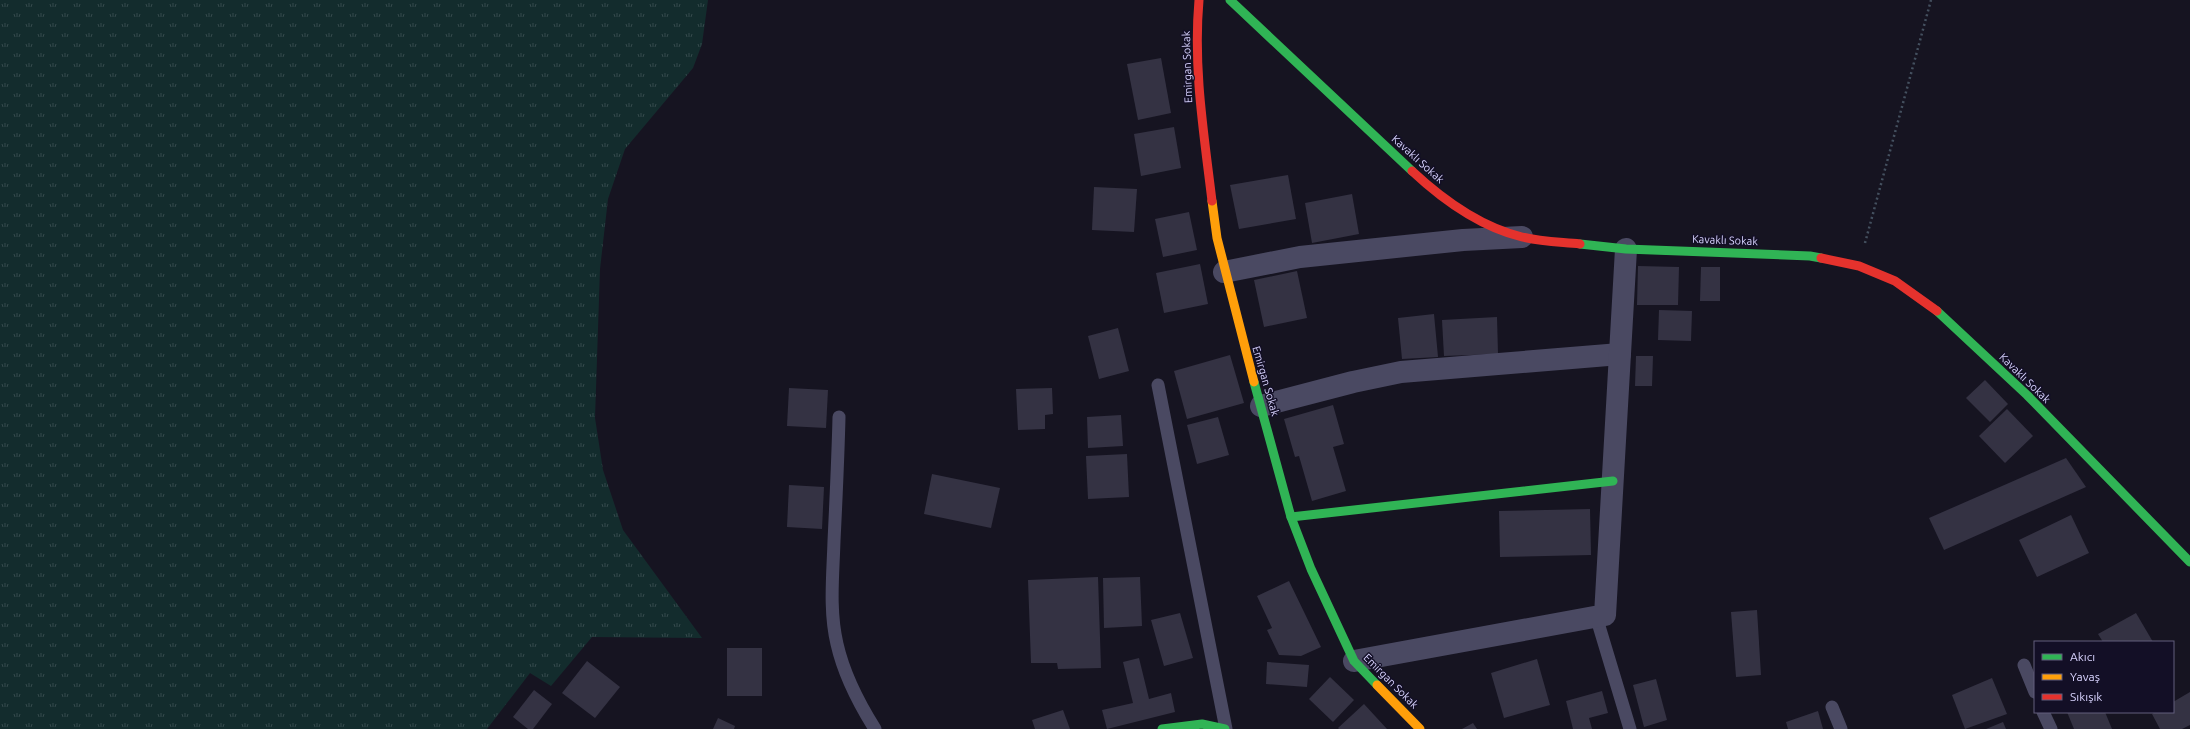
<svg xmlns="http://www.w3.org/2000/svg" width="2190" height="729" font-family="Ubuntu,sans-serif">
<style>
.grass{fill:url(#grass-tufts)}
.building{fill:#343243}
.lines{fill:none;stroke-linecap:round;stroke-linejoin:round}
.path{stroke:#44505f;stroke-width:2.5;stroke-dasharray:2 3;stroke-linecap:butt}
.lane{stroke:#4a4962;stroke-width:13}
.street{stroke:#4a4962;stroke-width:22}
.fast{stroke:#30b455;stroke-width:9}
.slow{stroke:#ff9f0a;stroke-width:9}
.jam{stroke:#e5322d;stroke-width:9}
.labels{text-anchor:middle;stroke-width:3;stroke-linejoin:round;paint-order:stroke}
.street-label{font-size:11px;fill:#d9d4ff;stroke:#130f26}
</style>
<defs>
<pattern id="grass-tufts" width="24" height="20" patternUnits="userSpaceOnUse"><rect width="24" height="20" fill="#132c2d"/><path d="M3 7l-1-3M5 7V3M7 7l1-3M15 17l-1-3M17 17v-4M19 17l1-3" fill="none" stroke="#354a4c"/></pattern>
</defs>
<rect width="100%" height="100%" fill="#161421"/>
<!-- grass -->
<path class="grass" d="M0,0H708L702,44L693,68L625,149L608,199L600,269L595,418L603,470L623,530L702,638L592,637L551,686L530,673L487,729H0Z"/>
<!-- building -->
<g class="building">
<path d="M1161,58L1171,113L1138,120L1127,64Z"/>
<path d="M1174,127L1181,168L1141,176L1134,134Z"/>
<path d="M1288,175L1296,219L1239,229L1230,185Z"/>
<path d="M1094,187L1137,189L1134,232L1092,230Z"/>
<path d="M1352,194L1359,234L1312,243L1305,203Z"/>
<path d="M1189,212L1197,250L1163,257L1155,219Z"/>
<path d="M1200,264L1208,304L1164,313L1156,273Z"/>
<path d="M1638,266L1679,267L1678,305H1637Z"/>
<path d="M1701,267H1720V301H1700Z"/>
<path d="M1297,271L1307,318L1264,327L1254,280Z"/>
<path d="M1659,310L1692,311L1691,341L1658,340Z"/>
<path d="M1434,314L1438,357L1402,359L1398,318Z"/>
<path d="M1497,317L1498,354L1444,356L1442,320Z"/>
<path d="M1118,328L1129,371L1099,379L1088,336Z"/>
<path d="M1230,355L1244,403L1187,419L1174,371Z"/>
<path d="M1636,356H1653L1652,386H1635Z"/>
<path d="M1985,380L2008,404L1990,422L1966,398Z"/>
<path d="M789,388L828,390L826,428L787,426Z"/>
<path d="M1052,388L1053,414L1045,415V429L1018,430L1016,389Z"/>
<path d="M1333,405L1344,444L1333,447L1346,491L1312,501L1299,456L1295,457L1284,419Z"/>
<path d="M2007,409L2033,436L2005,463L1979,436Z"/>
<path d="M1121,415L1123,446L1088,448L1087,417Z"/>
<path d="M1218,417L1229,455L1197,464L1187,425Z"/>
<path d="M1127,454L1129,497L1088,499L1086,456Z"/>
<path d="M2066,458L2086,487L1944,550L1929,518Z"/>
<path d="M932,474L1000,488L991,528L924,514Z"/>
<path d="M789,485L824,487L822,529L787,527Z"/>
<path d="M1590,509L1591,555L1500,557L1499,511Z"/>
<path d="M2071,515L2089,553L2037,577L2019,540Z"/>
<path d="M1098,577L1101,668L1058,669L1057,663H1031L1028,580Z"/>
<path d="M1140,577L1142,626L1104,628L1103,578Z"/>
<path d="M1289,581L1321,647L1301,656L1279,655L1267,630L1272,628L1257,596Z"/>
<path d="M1757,610L1761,675L1736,677L1731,612Z"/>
<path d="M1180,613L1193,658L1164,666L1151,620Z"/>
<path d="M2136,613L2153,642H2103L2098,634Z"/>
<rect x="727" y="648" width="35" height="48"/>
<path d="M1139,658L1149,699L1171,693L1175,712L1107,729L1102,710L1133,703L1123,662Z"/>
<path d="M1537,659L1550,705L1504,718L1491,673Z"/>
<path d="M587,661L620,687L595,718L562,693Z"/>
<path d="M1267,662L1309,665L1307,687L1266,684Z"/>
<path d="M1330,677L1354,700L1333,722L1309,699Z"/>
<path d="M1992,678L2007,714L1965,729L1952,695Z"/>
<path d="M1656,679L1667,720L1644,727L1633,685Z"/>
<path d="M534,690L552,704L533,729H528L513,717Z"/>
<path d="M1602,691L1608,713L1589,718L1592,729H1573L1566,701Z"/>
<path d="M2190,692V725L2182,729H2160L2152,714L2156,712H2173V702Z"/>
<path d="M1364,704L1387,729H1339L1338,728Z"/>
<path d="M1063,710L1070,729H1035L1032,720Z"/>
<path d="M1818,711L1823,729H1788L1786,722Z"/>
<path d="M2067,712H2105L2112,729H2074Z"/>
<path d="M718,718L735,726L734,729H713Z"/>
<path d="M2003,722L2006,729H1986Z"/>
<path d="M1473,723L1477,729H1462Z"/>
</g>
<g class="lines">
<!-- path -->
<path class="path" d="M1865,243L1931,0"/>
<!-- lane -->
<g class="lane">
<path d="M1158,385L1226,729"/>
<path d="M839,417C838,459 836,500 834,541C833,575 829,610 837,644C844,675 858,702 875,729"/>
<path d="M1596,616L1630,729"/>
<path d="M2024,665L2035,692"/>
<path d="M1832,707L1841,729"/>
<path d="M2043,712L2051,729"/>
</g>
<!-- street -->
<g class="street">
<path d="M1224,272L1300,257L1463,240L1522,237"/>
<path d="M1261,406L1353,382L1401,372L1620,354"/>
<path d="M1354,661L1605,615L1626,249"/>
</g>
<!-- fast -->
<g class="fast">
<path d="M1230,0L1412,171"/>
<path d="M1580,244L1626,249L1810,256L1821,258"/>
<path d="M1937,311L2027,395L2190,562"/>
<path d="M1254,382L1291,517L1311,569L1354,661L1377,685"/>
<path d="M1291,517L1613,481"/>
<path d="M1162,729L1202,724L1225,729"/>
</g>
<!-- slow -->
<g class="slow">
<path d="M1212,201L1217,238L1254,382"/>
<path d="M1377,685L1420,729"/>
</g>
<!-- jam -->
<g class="jam">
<path d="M1199,0C1193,68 1204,134 1212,201"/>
<path d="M1412,171C1443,200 1481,227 1522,237C1541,242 1561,242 1580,244"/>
<path d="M1821,258L1859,266L1895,281L1937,311"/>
</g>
</g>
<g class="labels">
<!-- street labels -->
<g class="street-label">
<text transform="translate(1187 67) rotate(-92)" y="4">Emirgan Sokak</text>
<text transform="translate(1418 159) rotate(42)" y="4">Kavaklı Sokak</text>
<text transform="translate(1725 240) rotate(2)" y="4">Kavaklı Sokak</text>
<text transform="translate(2025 378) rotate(44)" y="4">Kavaklı Sokak</text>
<text transform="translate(1266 381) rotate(74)" y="4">Emirgan Sokak</text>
<text transform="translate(1391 681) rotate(45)" y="4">Emirgan Sokak</text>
</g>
</g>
<!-- legend -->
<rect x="2034" y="641" width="140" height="72" fill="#130f26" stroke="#625e7d"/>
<rect x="2042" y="654" width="20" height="6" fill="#30b455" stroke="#625e7d"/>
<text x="2070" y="661" font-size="12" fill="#d9d4ff">Akıcı</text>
<rect x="2042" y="674" width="20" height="6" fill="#ff9f0a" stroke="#625e7d"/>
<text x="2070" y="681" font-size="12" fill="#d9d4ff">Yavaş</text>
<rect x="2042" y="694" width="20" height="6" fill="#e5322d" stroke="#625e7d"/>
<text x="2070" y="701" font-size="12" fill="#d9d4ff">Sıkışık</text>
</svg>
